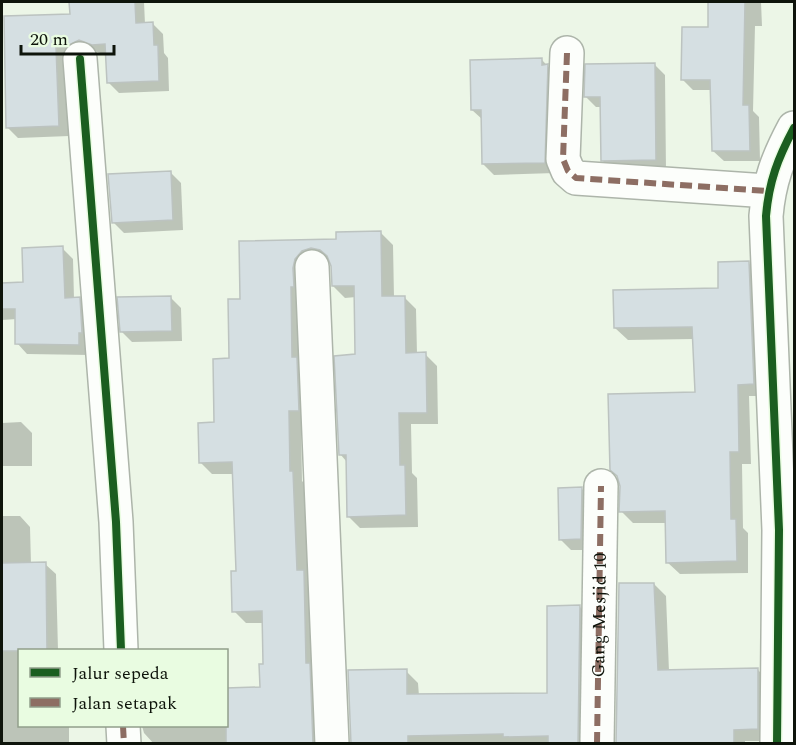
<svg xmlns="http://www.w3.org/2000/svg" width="796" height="745" font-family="Spectral,serif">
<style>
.shadow{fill:#0003}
.building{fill:#d5dfe2;stroke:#bcc3c0;stroke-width:1.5}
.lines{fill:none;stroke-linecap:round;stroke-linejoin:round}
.minor-casing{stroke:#adb5aa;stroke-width:36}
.minor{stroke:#fcfefb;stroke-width:33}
.quiet{stroke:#8d6e63;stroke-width:6;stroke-dasharray:12 6;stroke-linecap:butt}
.cycleway-casing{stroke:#e9fce1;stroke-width:11}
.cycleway{stroke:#1b5e20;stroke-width:8}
.labels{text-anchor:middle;stroke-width:4.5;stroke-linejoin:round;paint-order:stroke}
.street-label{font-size:18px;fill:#0e140b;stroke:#e9fce1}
</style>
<rect width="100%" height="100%" fill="#ecf6e7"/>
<!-- shadow -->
<g class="shadow">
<path d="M71,2H144L145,24L152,23L163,34L164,53L168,58L169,91L119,93L108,82L107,55L91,50L66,57L69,136L18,138L7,127L71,15Z"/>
<path d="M709,2H761L762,26H755L753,111L759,117L760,161H724L713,151L712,90H693L682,79L710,29Z"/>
<path d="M542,60L558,77L555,173L494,175L483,164V120L472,110Z"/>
<path d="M654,64L665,75L666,171H613L602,160L601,107H596L586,97Z"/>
<path d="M170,172L181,183L183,230L124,233L113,222Z"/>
<path d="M381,233L393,245L394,297H404L416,309L417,354H425L437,366L438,424H411L412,473L417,478L418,527L360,528L348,516L347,462L340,454L357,355L356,297L345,298L333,286L331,261L325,260L311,422H301L302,481L305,484L308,576L315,583L324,744H154L144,733L142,726H226L261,689L264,665V623H246L234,611L237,573L234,474H212L200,462L216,424L231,360L241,301L240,242L338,241Z"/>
<path d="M62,248L73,259L74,299H79L90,310L89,355L27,354L17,343V319L2,320V285L25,284Z"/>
<path d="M748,263L761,275L766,396H749L751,464H742L743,528L748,533V573L680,574L667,562V523H633L621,511L697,394L694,339L628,340L615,328L720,289Z"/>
<path d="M170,297L181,308L182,341L132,342L121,331Z"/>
<path d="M21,422L32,433V466H2V423Z"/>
<path d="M582,489L592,500V550H571L560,539Z"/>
<path d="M2,516H20L30,527L31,564H45L56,574L58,650H20V726H69V744H2Z"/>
<path d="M654,584L666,596L669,671L757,669L769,681L770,741H745V744H617Z"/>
<path d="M580,607L592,619L590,744H352L406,671L418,683L419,696L548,695Z"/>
</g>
<!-- building -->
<g class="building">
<path d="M69,2H135L136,23L153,22L154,45H158L159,81L107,83L105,44L92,45L79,40L67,46L56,47L59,126L6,128L4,16L70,14Z"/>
<path d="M708,2H745L743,105H749L750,151H712L710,80H681L682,27H708Z"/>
<path d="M542,58V65L548,64L545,163L482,164L481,110H471L470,60Z"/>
<path d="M655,63L656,160L601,161L600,97H584L585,64Z"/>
<path d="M171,171L173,220L112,223L108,174Z"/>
<path d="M381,231L382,296H405L406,353L426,352L427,413H399L400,465H405L406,515L347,517L346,455H339L334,356L355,354L354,286H332L331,266L327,256L320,250L311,248L302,251L295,259L293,268L294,287H291L292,357H297L299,411H289L290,471H293L297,570H304L306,663H310L313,744H226V688L260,687L259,664H263L262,611L232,612L231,571H236L232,462L199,463L198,423L214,422L213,359L229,358L228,299H240L239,241L336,239V232Z"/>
<path d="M63,246L65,298L80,297L82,333H79V345L15,344V309H2V283L23,282L22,248Z"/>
<path d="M749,261L754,384L738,385L739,452H730L731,519H736L737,561L666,563L665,511L619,512L620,486L617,476L610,470L608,394L695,392L692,327L614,328L613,290L718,288V262Z"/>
<path d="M171,296L172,331L120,332L117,297Z"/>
<path d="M582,487L581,539L559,540L558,488Z"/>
<path d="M46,562L47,651H2V563Z"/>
<path d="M619,583H654L658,670L758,668V729L734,730V744H616Z"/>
<path d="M580,605L578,744H548V736L503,737V734L408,736V744H351L348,670L407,669V694L547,693V606Z"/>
</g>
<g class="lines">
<!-- minor casing -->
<g class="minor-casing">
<g id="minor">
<path d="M567,53L563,159L568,171L576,178L768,191"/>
<path d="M80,59L116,522L121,650"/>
<path d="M312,267L332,744"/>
<path d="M123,726L124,744"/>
<path d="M597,744L601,486"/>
<path d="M777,744L779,530L766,216C769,181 778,158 794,128"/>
</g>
</g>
<!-- minor -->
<use href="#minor" class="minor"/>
<!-- quiet -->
<g class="quiet">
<path d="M567,53L563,159L568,171L576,178L768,191"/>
<path d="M123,726L124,744"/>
<path id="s1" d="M597,744L601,486"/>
</g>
<!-- cycleway casing -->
<g class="cycleway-casing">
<g id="cycleway">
<path d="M80,59L116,522L121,650"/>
<path d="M777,744L779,530L766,216C769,181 778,158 794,128"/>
</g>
</g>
<!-- cycleway -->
<use href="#cycleway" class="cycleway"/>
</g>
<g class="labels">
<!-- street labels -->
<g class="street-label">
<text dy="6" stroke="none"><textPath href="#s1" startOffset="129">Gang Mesjid 10</textPath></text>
</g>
</g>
<!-- border -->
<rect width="796" height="745" fill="none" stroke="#0e140b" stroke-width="6"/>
<!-- legend -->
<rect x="18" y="649" width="210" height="78" fill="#e9fce1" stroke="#919f8b" stroke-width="1.5"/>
<rect x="30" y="668" width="30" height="9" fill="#1b5e20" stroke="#919f8b" stroke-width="1.5"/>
<text x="72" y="679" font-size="18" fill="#0e140b">Jalur sepeda</text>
<rect x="30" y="698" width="30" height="9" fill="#8d6e63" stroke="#919f8b" stroke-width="1.5"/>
<text x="72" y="709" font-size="18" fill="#0e140b">Jalan setapak</text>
<!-- scale -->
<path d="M21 45v9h93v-9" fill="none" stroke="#0e140b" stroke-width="3"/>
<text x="30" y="45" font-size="18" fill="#0e140b" stroke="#e9fce1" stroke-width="4.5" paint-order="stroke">20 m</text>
</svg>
